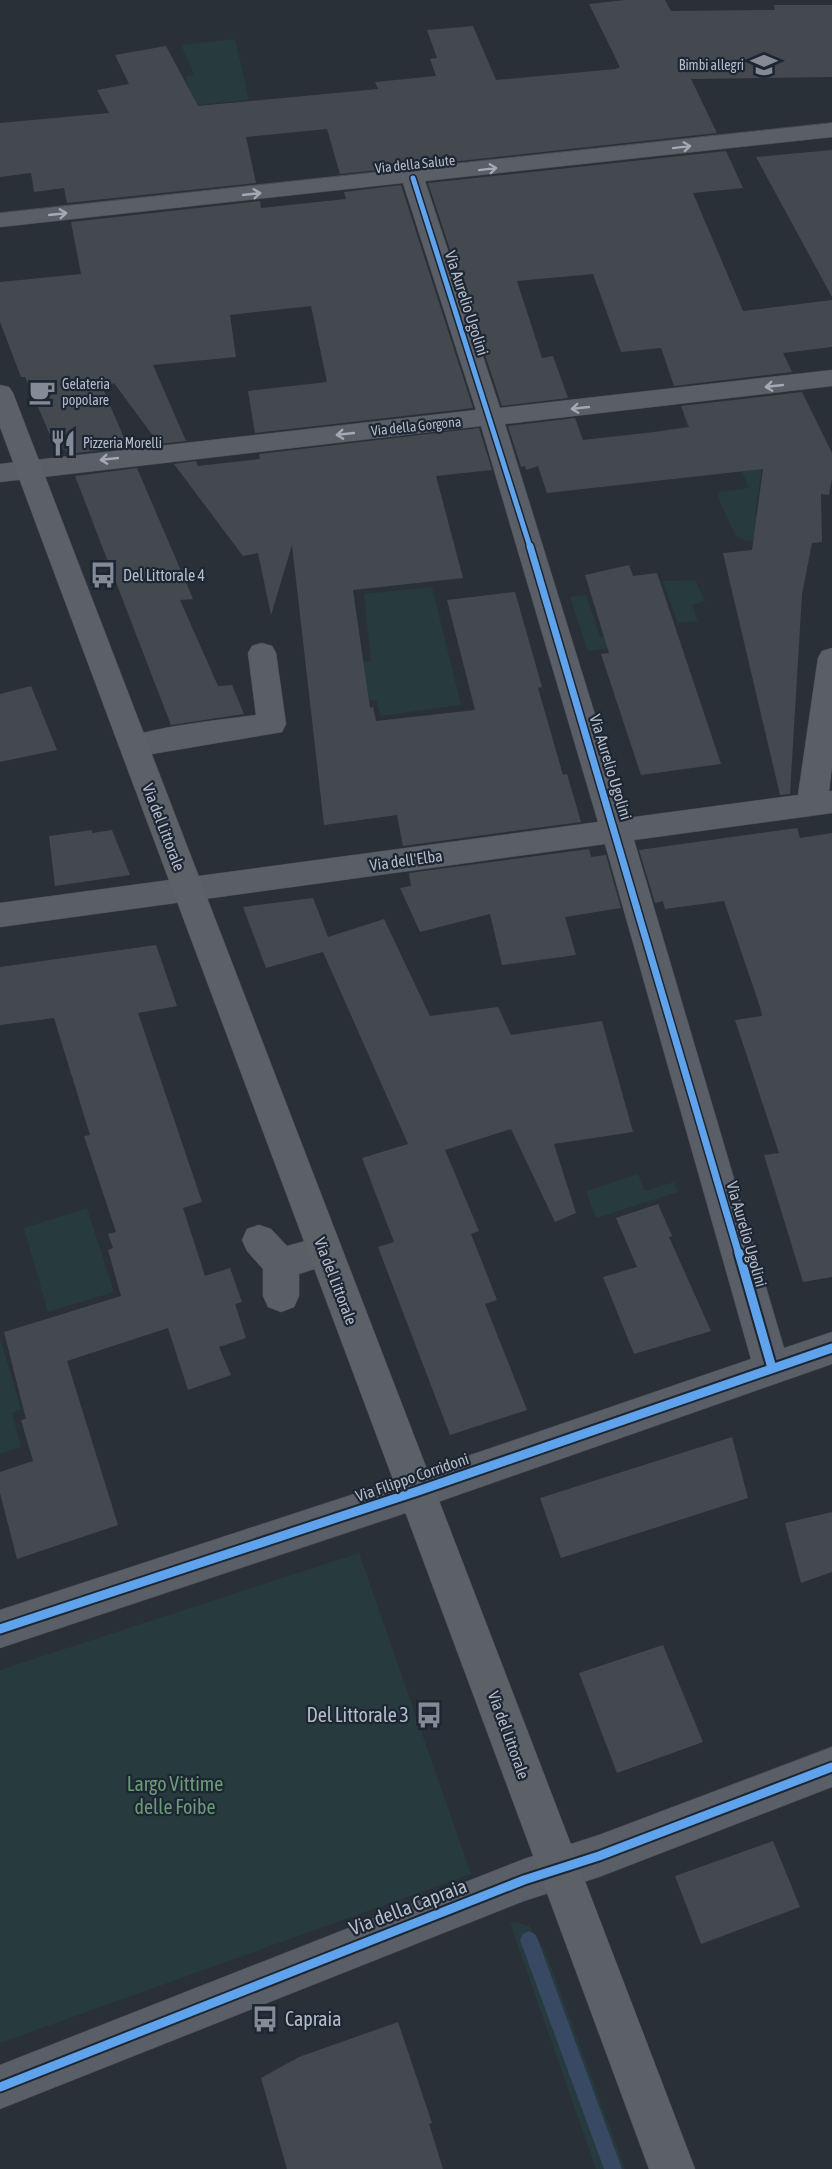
<svg xmlns="http://www.w3.org/2000/svg" width="832" height="2169" font-family="'Asap Condensed',sans-serif">
<style>
.green{fill:#273a3e}
.lines{fill:none;stroke-linecap:round;stroke-linejoin:round}
.stream{fill:#384963;fill-rule:evenodd}
.building{fill:#444950}
.minor-casing{stroke:#484c53;stroke-width:1}
.major-casing{stroke:#484c55;stroke-width:1}
.minor{fill:#5a5e66;fill-rule:evenodd}
.major{fill:#5c6168;fill-rule:evenodd}
.cycleway-far2-casing{stroke:#1d2633;stroke-width:8}
.cycleway-far1-casing{stroke:#1d2633;stroke-width:10}
.cycleway-casing{stroke:#1d2633;stroke-width:13}
.cycleway-far2{stroke:#60a3ed;stroke-width:5}
.cycleway-far1{stroke:#60a3ed;stroke-width:7}
.cycleway{stroke:#60a3ed;stroke-width:9}
.oneway{stroke:#a2a9b5}
.labels{text-anchor:middle;stroke-width:4.5;stroke-linejoin:round;paint-order:stroke}
.far-poi-label{font-size:14px;fill:#b4bcc9;stroke:#1d2633;text-anchor:start}
.far-street-label{font-size:14px;fill:#b4bcc9;stroke:#1d2633}
.street-label{font-size:16px;fill:#b4bcc9;stroke:#1d2633}
.poi-label{font-size:16px;fill:#b4bcc9;stroke:#1d2633;text-anchor:start}
.near-poi-label{font-size:20px;fill:#b4bcc9;stroke:#1d2633;text-anchor:end}
.near-park-label{font-size:20px;fill:#6b9a76;stroke:#1d2633}
.near-street-label{font-size:20px;fill:#b4bcc9;stroke:#1d2633}
</style>
<rect width="100%" height="100%" fill="#2a3038"/>
<!-- green -->
<g class="green">
<path d="M235,39L249,100L194,105L185,76L194,75L181,45Z"/>
<path d="M731,409L763,461L755,515L777,524L776,538L747,541L735,535L717,495L720,492L749,488L720,423L687,426L683,414Z"/>
<path d="M695,580L705,601L692,605L698,621L678,623L663,581Z"/>
<path d="M432,587L461,705L381,716L376,700L345,703L341,664L371,661L364,594Z"/>
<path d="M586,595L600,637L649,630L653,642L588,651L570,597Z"/>
<path d="M638,1174L645,1191L674,1182L678,1192L596,1218L586,1191Z"/>
<path d="M87,1208L114,1292L48,1312L24,1228Z"/>
<path d="M0,1338L21,1409L12,1413L21,1447L0,1454Z"/>
<path d="M359,1553L471,1874L0,2043V1670Z"/>
<path d="M515,1922L529,1926L545,1951L625,2169H596L510,1923Z"/>
</g>
<g class="lines">
<!-- stream -->
<path class="stream" d="M529,1931L535,1934L538,1940L622,2169H604L520,1940L523,1934Z"/>
</g>
<!-- building -->
<g class="building">
<path d="M625,0H665L671,11L775,10L774,5H832V77L691,79L717,133L340,174L327,129L246,137L256,183L67,203L64,188L34,192L31,173L0,177V123L109,113L97,90L129,84L115,55L166,46L198,106L378,89L375,82L436,76L430,59L437,58L427,30L473,26L496,80L616,69L620,67L589,4Z"/>
<path d="M832,150V297L756,157Z"/>
<path d="M726,151L743,188L693,193L743,311L832,300V347L783,353L792,372L674,386L661,348L621,352L593,274L517,281L542,358L553,356L568,398L502,406L428,183Z"/>
<path d="M401,185L473,408L255,433L248,391L327,382L311,306L230,315L236,357L153,365L186,441L159,444L114,383L103,389L128,447L67,454L65,449L57,451L25,377H21L0,322V282L81,274L71,222L260,201L261,208L346,199L344,192Z"/>
<path d="M802,392L832,453V478L829,495L821,494L822,542L812,543L802,594L790,794L780,795L723,553L752,550L763,469L547,493L538,466L526,470L525,466L521,467L508,426L575,418L583,440L654,432L689,427L681,406Z"/>
<path d="M479,428L492,470L436,476L463,578L353,590L370,708L373,707L376,721L475,710L447,600L515,592L542,687L538,688L563,775L567,774L581,822L403,846L397,815L324,825L292,545L271,615L258,553L243,556L174,464L196,461L198,466L260,459L259,454Z"/>
<path d="M137,468L193,599L180,600L218,686L232,685L244,714L171,725L75,476Z"/>
<path d="M629,565L633,576L657,573L721,764L641,775L601,654L609,653L585,575Z"/>
<path d="M31,686L57,750L0,762V694Z"/>
<path d="M797,828L800,838L832,833V1277L803,1282L764,1155L779,1153L735,1020L762,1016L760,1007L724,901L665,909L663,901L655,903L639,850Z"/>
<path d="M92,830V833L112,830L130,875L55,886L49,836Z"/>
<path d="M589,849L591,857L606,855L621,908L565,917L576,955L502,965L490,914L420,932L400,888L411,886L409,873Z"/>
<path d="M313,898L328,937L384,919L430,1016L498,1007L511,1035L602,1021L633,1132L554,1144L576,1213L555,1222L511,1129L445,1150L479,1231L471,1234L497,1300L485,1304L527,1410L450,1435L378,1247L394,1242L362,1158L408,1144L323,952L266,968L243,907Z"/>
<path d="M156,945L177,1006L138,1013L202,1202L183,1208L205,1276L230,1268L242,1302L235,1304L246,1338L219,1347L231,1375L188,1390L168,1328L67,1361L118,1525L17,1559L0,1493V1472L33,1461L21,1420L26,1419L4,1332L121,1296L108,1250L113,1248L108,1234L116,1232L84,1136L90,1135L54,1018L0,1025V967Z"/>
<path d="M658,1204L672,1236L669,1237L711,1331L634,1354L603,1277L637,1267L616,1218Z"/>
<path d="M732,1437L748,1498L561,1558L540,1498Z"/>
<path d="M832,1512V1572L801,1583L785,1523Z"/>
<path d="M663,1645L703,1742L617,1773L579,1673Z"/>
<path d="M773,1841L800,1907L701,1944L675,1876Z"/>
<path d="M398,2022L432,2123L429,2124L443,2169H287L261,2078L299,2057Z"/>
</g>
<g class="lines">
<!-- minor casing -->
<g class="minor-casing">
<g id="minor">
<path d="M832,123V137L425,181L500,408L832,370V386L505,424L627,818L798,795L818,658L822,651L832,648V766L829,791H832V813L634,840L784,1348L832,1332V1364L418,1509L0,1648V1610L418,1473L751,1359L605,844L0,927V903L598,822L481,426L0,482V464L476,410L403,183L0,227V213Z"/>
<path d="M262,643L272,646L276,653L286,724L282,732L134,757L124,754L119,746L124,738C167,725 212,721 256,715L248,653L252,646Z"/>
<path d="M259,1225L271,1229L287,1246L324,1236L336,1240L341,1251L336,1262L299,1274V1296L294,1307L281,1312L268,1307L263,1296V1269L247,1251L242,1240L247,1229Z"/>
<path d="M832,1747V1787L599,1877L524,1901L0,2109V2065L524,1859L599,1835Z"/>
</g>
</g>
<!-- major casing -->
<g class="major-casing">
<path id="major" d="M0,385L9,387L13,393C240,985 469,1576 695,2169H649C435,1588 216,1008 0,427Z"/>
</g>
<!-- minor -->
<use href="#minor" class="minor"/>
<!-- major -->
<use href="#major" class="major"/>
<!-- cycleway-far2 casing -->
<g class="cycleway-far2-casing">
<path id="cycleway-far2" d="M413,178L530,547"/>
</g>
<!-- cycleway-far1 casing -->
<g class="cycleway-far1-casing">
<path id="cycleway-far1" d="M530,546L739,1255"/>
</g>
<!-- cycleway casing -->
<g class="cycleway-casing">
<g id="cycleway">
<path d="M739,1253L772,1368"/>
<path d="M0,1629L418,1491L832,1348"/>
<path d="M0,2087L524,1880L599,1856L832,1767"/>
</g>
</g>
<!-- cycleway-far2 -->
<use href="#cycleway-far2" class="cycleway-far2"/>
<!-- cycleway-far1 -->
<use href="#cycleway-far1" class="cycleway-far1"/>
<!-- cycleway -->
<use href="#cycleway" class="cycleway"/>
</g>
<!-- one-way arrows -->
<defs><path id="oneway-shaft" d="M-6 0H5M1.5-3L5.5 0L1.5 3" fill="none" stroke-width="1.6" stroke-linecap="round" stroke-linejoin="round" transform="scale(1.5)"/></defs>
<g class="oneway">
<use href="#oneway-shaft" transform="translate(682 147) rotate(-7)"/>
<use href="#oneway-shaft" transform="translate(488 169) rotate(-7)"/>
<use href="#oneway-shaft" transform="translate(252 194) rotate(-6)"/>
<use href="#oneway-shaft" transform="translate(58 214) rotate(-6)"/>
<use href="#oneway-shaft" transform="translate(774 386) rotate(174)"/>
<use href="#oneway-shaft" transform="translate(580 408) rotate(174)"/>
<use href="#oneway-shaft" transform="translate(345 434) rotate(174)"/>
<use href="#oneway-shaft" transform="translate(109 459) rotate(174)"/>
</g>
<!-- icons -->
<defs>
<g id="school-bare" transform="scale(2.07)"><path d="M0-5L7-2L0 1L-7-2ZM-4 1L0 2.5L4 1V4Q0 6-4 4Z" fill="#848b96" stroke="#1d2633" stroke-width="2.5" paint-order="stroke"/></g>
<g id="cafe-bare" transform="scale(2.07)"><path d="M-5.5-4.5H6V0H3Q3 3.5 0 3.5H-2.5Q-5.5 3.5-5.5 0ZM3-3.2v2h1.7v-2ZM-6 4.5H4V6H-6Z" fill="#848b96" stroke="#1d2633" stroke-width="2.5" paint-order="stroke"/></g>
<g id="restaurant-bare" transform="scale(2.07)"><path d="M-5-6h1v4h1v-4h1v4h1v-4h1v5L-1.5 .5V6h-2V.5L-5-1ZM5-6V6H3V1.5H1.5Q1.5-4 5-6Z" fill="#848b96" stroke="#1d2633" stroke-width="2.5" paint-order="stroke"/></g>
<g id="bus-bare" transform="scale(2.07)"><path d="M-5-6H5V4H4V6H2V4H-2V6H-4V4H-5ZM-3.5-4V0h7V-4ZM-3.5 1.2v1.5H-2V1.2ZM2 1.2v1.5H3.5V1.2Z" fill="#848b96" stroke="#1d2633" stroke-width="2.5" paint-order="stroke"/></g>
</defs>
<g fill-rule="evenodd">
<use href="#school-bare" x="764" y="65"/>
<use href="#cafe-bare" x="42" y="392"/>
<use href="#restaurant-bare" x="63" y="443"/>
<use href="#bus-bare" x="103" y="575"/>
<use href="#bus-bare" x="429" y="1715"/>
<use href="#bus-bare" x="265" y="2019"/>
</g>
<g class="labels">
<!-- far-poi labels -->
<g class="far-poi-label">
<text x="744" y="70" text-anchor="end">Bimbi allegri</text>
<text x="62" y="389">Gelateria<tspan x="62" dy="16">popolare</tspan></text>
<text x="83" y="448">Pizzeria Morelli</text>
</g>
<!-- far-street labels -->
<g class="far-street-label">
<text transform="translate(415 164) rotate(-6)" y="5">Via della Salute</text>
<text transform="translate(416 426) rotate(-6)" y="5">Via della Gorgona</text>
</g>
<!-- street labels -->
<g class="street-label">
<text transform="translate(467 303) rotate(72)" y="6">Via Aurelio Ugolini</text>
<text transform="translate(611 767) rotate(73)" y="6">Via Aurelio Ugolini</text>
<text transform="translate(164 827) rotate(69)" y="6">Via del Littorale</text>
<text transform="translate(406 860) rotate(-8)" y="6">Via dell'Elba</text>
<text transform="translate(747 1234) rotate(74)" y="6">Via Aurelio Ugolini</text>
<text transform="translate(336 1281) rotate(69)" y="6">Via del Littorale</text>
<text transform="translate(412 1477) rotate(-19)" y="6">Via Filippo Corridoni</text>
<text transform="translate(509 1735) rotate(70)" y="6">Via del Littorale</text>
</g>
<!-- poi labels -->
<g class="poi-label">
<text x="123" y="581">Del Littorale 4</text>
</g>
<!-- near-poi labels -->
<g class="near-poi-label">
<text x="409" y="1722">Del Littorale 3</text>
<text x="285" y="2026" text-anchor="start">Capraia</text>
</g>
<!-- near-park labels -->
<g class="near-park-label">
<text x="175" y="1791">Largo Vittime<tspan x="175" dy="23">delle Foibe</tspan></text>
</g>
<!-- near-street labels -->
<g class="near-street-label">
<text transform="translate(408 1907) rotate(-21)" y="7">Via della Capraia</text>
</g>
</g>
</svg>
